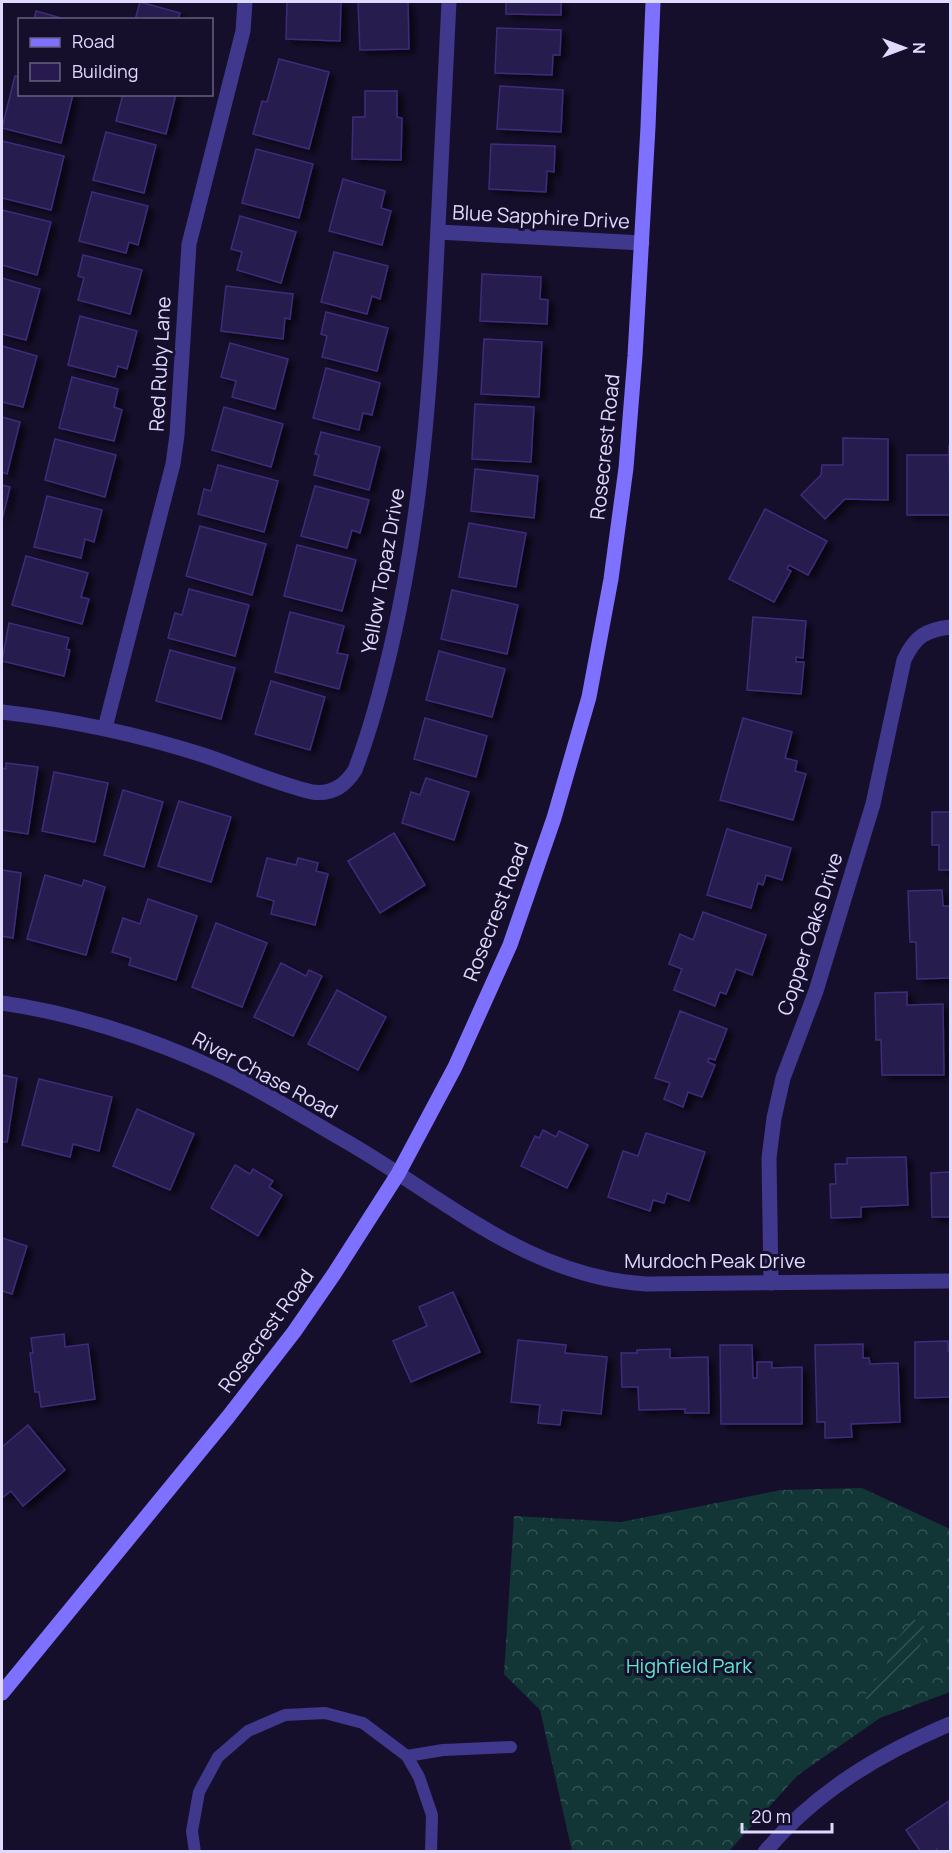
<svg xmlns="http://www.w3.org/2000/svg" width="952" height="1853" font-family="Manrope,sans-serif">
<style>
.forest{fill:url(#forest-crowns)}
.garden{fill:url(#garden-furrows)}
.building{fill:#281a4e;stroke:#402b7b;stroke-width:1.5;filter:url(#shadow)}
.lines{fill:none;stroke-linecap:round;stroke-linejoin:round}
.service{stroke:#40388d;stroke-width:12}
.minor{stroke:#40388d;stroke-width:15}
.secondary{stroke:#7e71ff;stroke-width:15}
.labels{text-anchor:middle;stroke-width:6;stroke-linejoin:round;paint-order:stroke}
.street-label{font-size:20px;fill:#e0daff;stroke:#160f2c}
.park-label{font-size:20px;fill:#5de8ce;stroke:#160f2c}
</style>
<defs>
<pattern id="forest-crowns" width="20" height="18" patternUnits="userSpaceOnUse" patternTransform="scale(1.5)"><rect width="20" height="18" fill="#123536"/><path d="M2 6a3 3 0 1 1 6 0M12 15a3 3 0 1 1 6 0" fill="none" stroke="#345254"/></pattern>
<pattern id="garden-furrows" width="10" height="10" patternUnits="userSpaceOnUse" patternTransform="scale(1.5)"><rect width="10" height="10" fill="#123536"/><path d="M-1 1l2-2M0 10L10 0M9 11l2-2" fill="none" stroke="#345254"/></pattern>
<filter id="shadow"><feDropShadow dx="6" dy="4" stdDeviation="3" flood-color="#0009"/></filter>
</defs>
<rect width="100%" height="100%" fill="#160f2c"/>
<!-- forest -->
<path class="forest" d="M862,1488L950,1529V1692L880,1718L798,1775L729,1851H572L540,1710L504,1674L514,1516L621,1522L781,1490Z"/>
<!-- garden -->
<path class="garden" d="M914,1619L928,1629C909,1667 908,1684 866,1699V1686L883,1674L895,1641Z"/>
<!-- building -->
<g class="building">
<path d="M140,2L180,13L178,20H135Z"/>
<path d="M287,2H341L340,41L286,39Z"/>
<path d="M358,2H408L409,49L360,50Z"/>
<path d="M506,2H561V15L506,14Z"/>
<path d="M36,11L68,20H34Z"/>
<path d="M497,28L561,30L560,55H553L552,75L495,73Z"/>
<path d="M279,59L329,72L309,149L253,134L262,101L267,102Z"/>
<path d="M15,76L20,77V94H73L61,143L2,128Z"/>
<path d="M500,86L563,90L561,132L497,129Z"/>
<path d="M365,91H397V117L402,118L401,160L352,159L353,117H365Z"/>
<path d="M123,94H176L166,134L116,121Z"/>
<path d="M106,132L156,145L144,193L93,180Z"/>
<path d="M2,141L64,156L51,210L2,198Z"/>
<path d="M491,144L555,146L554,172L547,171L546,192L489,189Z"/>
<path d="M256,149L313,164L299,218L242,203Z"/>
<path d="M343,179L385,191L381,208L391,211L382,245L329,231Z"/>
<path d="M92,192L148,206L138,245L129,242L126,253L79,241Z"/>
<path d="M2,210L51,222L37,275L2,265Z"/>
<path d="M240,216L296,232L281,283L237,270L242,252L231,249Z"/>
<path d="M334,252L388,266L380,299L372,296L367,314L321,302Z"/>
<path d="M83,255L142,270L130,314L78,300L84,278L78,276Z"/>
<path d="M482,274L541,277L540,299L548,300L547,324L480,321Z"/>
<path d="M2,278L40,289L26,340L2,334Z"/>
<path d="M226,286L293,294L290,319L285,318L283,339L221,331Z"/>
<path d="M326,312L388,328L377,371L322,357L327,336L321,334Z"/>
<path d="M80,316L137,331L127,369L118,366L115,377L68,365Z"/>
<path d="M484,339L542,342L539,397L481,394Z"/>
<path d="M230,343L288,359L275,409L232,397L236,381L221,377Z"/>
<path d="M2,346L37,356L23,407L2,402Z"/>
<path d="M326,368L380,383L372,415L363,413L359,430L313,418Z"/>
<path d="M72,377L118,389L114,407L122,410L114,441L59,428Z"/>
<path d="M475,404L534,407L531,462L472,459Z"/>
<path d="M224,407L283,424L271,467L212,450Z"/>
<path d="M2,417L20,422L7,474L2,472Z"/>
<path d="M321,432L380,447L369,490L314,475L319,455L315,454Z"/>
<path d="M843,438L888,439V500L845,499L825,519L801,495L821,475L822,465H843Z"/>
<path d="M55,439L116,455L105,497L45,480Z"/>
<path d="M949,445L950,515H907V455H949Z"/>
<path d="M218,465L278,481L264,532L198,514L204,489L211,491Z"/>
<path d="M475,469L538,476L534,518L471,511Z"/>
<path d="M2,485L10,487L2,520Z"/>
<path d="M315,486L369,500L360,533L352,530L347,548L301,536Z"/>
<path d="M47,496L102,510L94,542L85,539L81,558L34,547Z"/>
<path d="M765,509L827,541L808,575L789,565L787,569L791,571L774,602L729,579Z"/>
<path d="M469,523L526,533L516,587L459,577Z"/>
<path d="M200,526L266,544L252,595L186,576Z"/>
<path d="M297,545L356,560L342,611L284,596Z"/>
<path d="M26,556L88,573L81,597L89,599L82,624L12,605Z"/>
<path d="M189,589L249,605L235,656L168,638L175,613L182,615Z"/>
<path d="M452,590L518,605L507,654L441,639Z"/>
<path d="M290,612L344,626L337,653L348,655L339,689L275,672Z"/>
<path d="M753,617L806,621L803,658L796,657V662H804L801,694L747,690Z"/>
<path d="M9,623L69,638L66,649L70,650L64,676L2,661Z"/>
<path d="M170,650L235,668L221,719L156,701Z"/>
<path d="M439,651L505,669L492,717L426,700Z"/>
<path d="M271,681L325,697L310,750L255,734Z"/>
<path d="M425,718L487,736L476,777L414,759Z"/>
<path d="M743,718L792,732L785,758L797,761L795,771L806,774L793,820L720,800Z"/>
<path d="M6,763L38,767L28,834L2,830V768L6,769Z"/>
<path d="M54,772L108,783L95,842L42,831Z"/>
<path d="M426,778L469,792L454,840L402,823L411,792L420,795Z"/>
<path d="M123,790L163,802L144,867L104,855Z"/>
<path d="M179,801L231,817L211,882L158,866Z"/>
<path d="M932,812H950V870H939V845H932Z"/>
<path d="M727,829L791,848L782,880L766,875L763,885L758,883L751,908L707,895Z"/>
<path d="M394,833L425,885L380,913L348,861Z"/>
<path d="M267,858L296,865L298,858L318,863L316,871L328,874L315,925L271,914L274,901L257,896Z"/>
<path d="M2,870L21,873L13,938L2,936Z"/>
<path d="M45,875L82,886L84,880L105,887L86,955L27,939Z"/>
<path d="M942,890L943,906H950V978L917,979L916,942H910L908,891Z"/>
<path d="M148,899L197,916L176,980L129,965L131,958L112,952L123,918L140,924Z"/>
<path d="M703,912L766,935L752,975L736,969L726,994L720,992L715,1006L674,990L682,969L669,964L680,934L693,940Z"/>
<path d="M216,923L267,943L242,1007L192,987Z"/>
<path d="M281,963L306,976L309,970L322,976L293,1036L254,1017Z"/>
<path d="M337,990L386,1017L358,1070L308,1044Z"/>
<path d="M907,992V1005L943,1004L944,1075H882L881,1040H876L875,993Z"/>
<path d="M680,1011L727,1029L715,1060L709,1058L708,1062L715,1065L702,1097L688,1092L683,1107L664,1099L670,1083L655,1078Z"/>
<path d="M2,1075L17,1078L7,1142H2Z"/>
<path d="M39,1079L112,1097L99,1151L73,1144L70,1157L22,1145Z"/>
<path d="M137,1109L194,1134L170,1190L113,1166Z"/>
<path d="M543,1130L556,1137L559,1131L588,1145L567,1188L521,1166L535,1136L539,1138Z"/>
<path d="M646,1133L705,1152L689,1201L667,1193L664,1203L653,1200L650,1211L608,1197L623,1151L638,1156Z"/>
<path d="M906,1157L908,1205L861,1207V1217L831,1218L830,1184H836L835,1164H847V1158Z"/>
<path d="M235,1165L250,1174L253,1169L273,1181L269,1187L282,1195L258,1236L211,1208Z"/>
<path d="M950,1172V1217H932L931,1173Z"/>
<path d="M2,1238L27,1246L12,1294L2,1291Z"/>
<path d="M453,1292L480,1352L411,1382L393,1341L427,1326L419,1307Z"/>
<path d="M64,1334L65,1347L88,1344L95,1399L41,1407L39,1392H35L30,1353H33L31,1338Z"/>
<path d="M518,1340L566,1345L565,1353L607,1357L601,1414L562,1410L560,1425L538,1423L540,1405L511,1402Z"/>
<path d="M948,1341V1351H950V1397L915,1398V1342Z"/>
<path d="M863,1344V1358H869L870,1364L898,1363L900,1422L851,1424L852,1437L825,1438V1422H817L815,1345Z"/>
<path d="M720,1345H752L753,1378H757V1362H772V1368L802,1367V1424H721Z"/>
<path d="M670,1349V1358L708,1357L709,1413H685V1409L639,1410L638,1387H622L621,1353H637V1350Z"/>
<path d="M28,1425L65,1470L23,1506L11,1491L2,1498V1447Z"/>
<path d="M949,1801L950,1852H938L937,1849L933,1852H921L906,1830Z"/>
</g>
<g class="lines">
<!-- service -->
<g class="service">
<path d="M407,1756L443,1750L511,1747"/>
<path d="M195,1852L192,1831L199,1792L218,1757L248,1731L285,1715L325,1713L363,1723L407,1756L419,1777L432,1815L431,1852"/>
</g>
<!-- minor -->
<g class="minor">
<path d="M438,232L642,243"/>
<path d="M2,712C71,720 137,734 203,755C239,767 275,783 312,792C331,795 345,786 355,770C371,729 382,686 392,643C419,526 429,408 435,288C440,192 444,97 449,2"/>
<path d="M105,728L173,464L177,435L189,244L243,31L245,2"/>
<path d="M2,1003C72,1013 150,1038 214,1068C259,1088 300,1115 342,1139C441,1195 527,1277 646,1284L950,1281"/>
<path d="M771,1283L769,1158L774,1118L783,1078L816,991L873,804L904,660C915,636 926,630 950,627"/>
<path d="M765,1852C815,1792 879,1754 950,1724"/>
</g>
<!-- secondary -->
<path class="secondary" d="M2,1693L228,1417L294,1332L334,1274L398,1174L455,1067L510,945L554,818L589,697L611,579L626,468L635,356L648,127L653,2"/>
</g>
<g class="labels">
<!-- street labels -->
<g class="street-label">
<text transform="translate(541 217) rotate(3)" y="7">Blue Sapphire Drive</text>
<text transform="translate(160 364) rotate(-87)" y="7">Red Ruby Lane</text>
<text transform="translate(605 447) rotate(-84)" y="7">Rosecrest Road</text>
<text transform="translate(383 571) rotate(-80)" y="7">Yellow Topaz Drive</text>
<text transform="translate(496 912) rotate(-69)" y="7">Rosecrest Road</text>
<text transform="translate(810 934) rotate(-72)" y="7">Copper Oaks Drive</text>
<text transform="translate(265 1075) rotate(28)" y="7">River Chase Road</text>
<text x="715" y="1268">Murdoch Peak Drive</text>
<text transform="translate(266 1331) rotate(-54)" y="7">Rosecrest Road</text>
</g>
<!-- park labels -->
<g class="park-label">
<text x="689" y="1673">Highfield Park</text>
</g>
</g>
<!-- border -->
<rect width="952" height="1853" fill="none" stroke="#e0daff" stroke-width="6"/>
<!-- legend -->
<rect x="18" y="18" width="195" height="78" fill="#160f2c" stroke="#676080" stroke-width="1.5"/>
<rect x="30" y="38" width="30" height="9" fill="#7e71ff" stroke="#676080" stroke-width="1.5"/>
<text x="72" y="48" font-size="18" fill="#e0daff">Road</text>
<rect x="30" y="63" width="30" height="18" fill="#281a4e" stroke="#676080" stroke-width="1.5"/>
<text x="72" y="78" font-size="18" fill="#e0daff">Building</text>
<!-- north arrow -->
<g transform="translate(904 48) rotate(90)" stroke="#160f2c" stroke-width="4.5" paint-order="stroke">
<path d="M0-4.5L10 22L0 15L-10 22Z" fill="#e0daff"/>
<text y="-9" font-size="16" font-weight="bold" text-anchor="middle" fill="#e0daff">N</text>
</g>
<!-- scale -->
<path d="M742 1823v9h90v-9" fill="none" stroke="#e0daff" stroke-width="3"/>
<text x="751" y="1823" font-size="18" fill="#e0daff" stroke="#160f2c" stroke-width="4.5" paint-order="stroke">20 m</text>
</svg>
